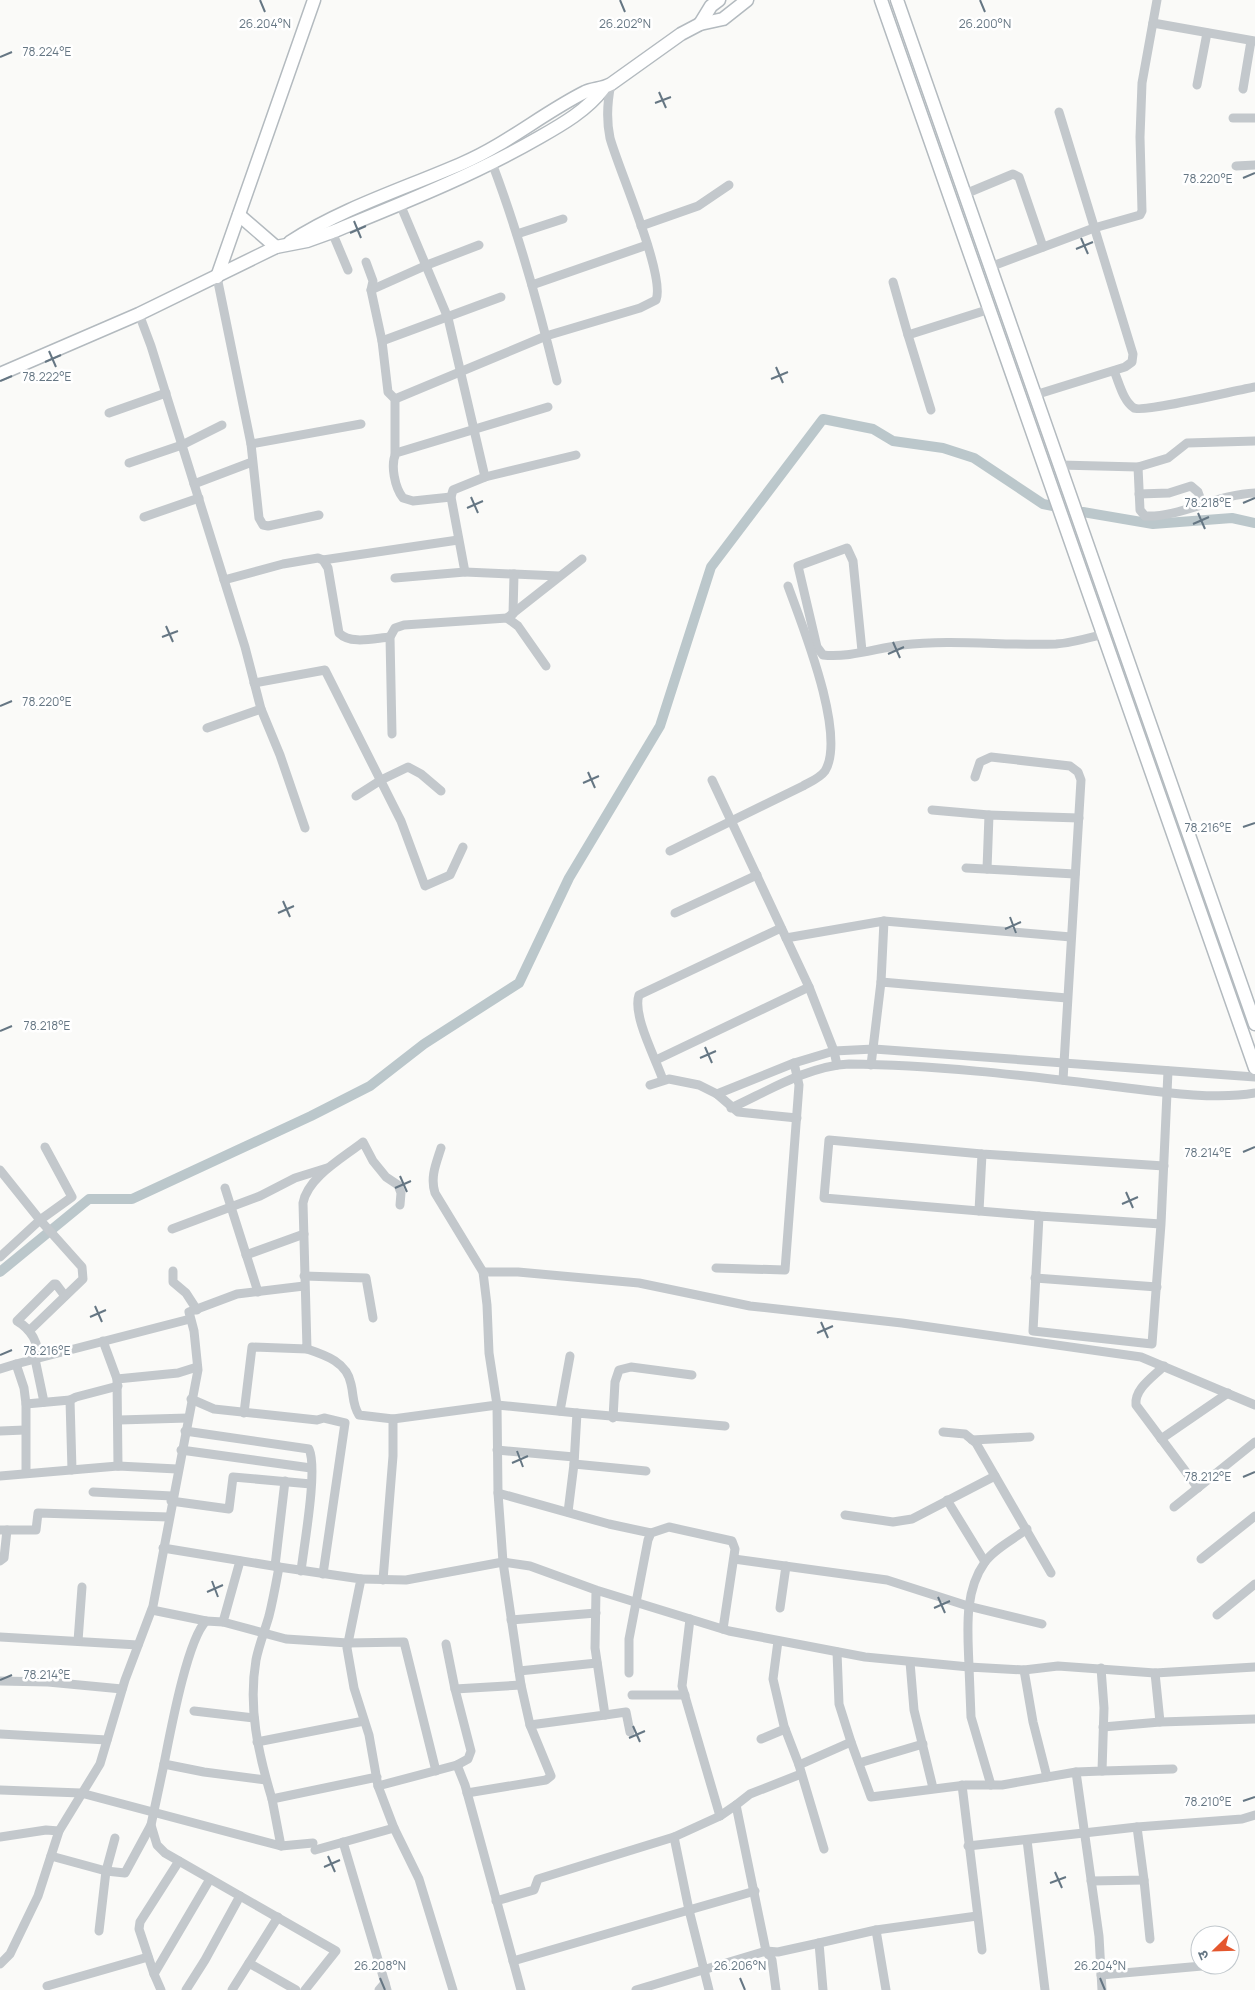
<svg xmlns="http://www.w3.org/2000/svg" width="1255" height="1990" font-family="Manrope,'Noto Sans Devanagari',sans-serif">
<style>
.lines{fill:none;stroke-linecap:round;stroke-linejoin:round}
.canal{stroke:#bbc7cb;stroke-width:10}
.secondary-casing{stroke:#b3babf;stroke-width:15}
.street{stroke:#c3c8cc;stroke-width:9}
.secondary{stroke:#fff;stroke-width:12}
.ticks{fill:none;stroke:#657683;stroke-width:2}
.ticks-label{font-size:12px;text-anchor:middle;fill:#657683;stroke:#fff;stroke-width:5;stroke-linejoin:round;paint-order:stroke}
</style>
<rect width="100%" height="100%" fill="#fafaf8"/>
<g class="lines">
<!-- canal -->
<g class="canal">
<path d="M1083,512L1153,524L1232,518L1255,523"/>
<path d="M0,1272L89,1199H132L311,1116L370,1086L424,1044L519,983L569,878L660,726L711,567L823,419L873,429L893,441L943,448L974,458L1043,504L1053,506"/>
</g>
<!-- secondary casing -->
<g class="secondary-casing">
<g id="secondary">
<path d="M881,0L1255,1068"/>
<path d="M897,0L1255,1024"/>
<path d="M700,24L711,6L719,0"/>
<path d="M239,215L276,247"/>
<path d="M290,242C342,208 406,188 463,163C507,144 543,113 585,92C594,88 602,89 611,84L681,34L700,24L723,19L747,0"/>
<path d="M217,277L314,0"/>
<path d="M0,374L139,314L276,247L307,241L332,232C403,203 474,175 540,137C563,124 587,110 603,89"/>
</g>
</g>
<!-- street -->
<g class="street">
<path d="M1153,23L1255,41"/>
<path d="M1197,85L1207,33"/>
<path d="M1243,89L1251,41"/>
<path d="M1233,118H1255"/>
<path d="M492,163C519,234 539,307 557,381"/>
<path d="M1236,166L1255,165"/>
<path d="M965,194L1013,174L1019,177L1043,247"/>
<path d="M641,226L698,206L729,185"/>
<path d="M332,232L348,270"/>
<path d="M517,234L563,219"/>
<path d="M366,262L373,281L371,290L382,341L388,392L395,399V454"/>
<path d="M990,267L1094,228L1140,215L1142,211L1140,137L1142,83L1157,0"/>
<path d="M217,277L251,444L259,518L263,525L268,526L319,515"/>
<path d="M893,282L908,335"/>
<path d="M532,285L647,245"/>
<path d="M371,290L427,265L479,245"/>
<path d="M139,314L151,346L245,647L261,709L280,755L305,828"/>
<path d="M382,341L501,297"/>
<path d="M1114,371C1119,382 1123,401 1134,408C1143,413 1237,390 1255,387"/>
<path d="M1035,395L1125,367L1132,362L1133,354L1059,112"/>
<path d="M395,399L546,336L640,308L656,300C666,276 618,168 610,138C606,119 607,103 611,84"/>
<path d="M931,410L908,335L990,309"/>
<path d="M109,413L166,393"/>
<path d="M251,444L361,424"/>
<path d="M129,463L182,445L222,425"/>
<path d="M1060,465L1138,467L1168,458L1187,443L1255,441"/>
<path d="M1138,467L1140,510L1145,516C1179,518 1218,494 1255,493"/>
<path d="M485,477L576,455"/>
<path d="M194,484L252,462"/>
<path d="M1139,494L1169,493L1191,486L1198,492L1202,503"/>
<path d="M451,497L413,501L403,498C395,488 390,465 396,453L548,407"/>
<path d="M144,517L199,498"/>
<path d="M323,560L458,540"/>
<path d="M465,572L559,576"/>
<path d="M395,578L465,572L451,497L453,490L485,477L448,318L400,204"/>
<path d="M224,580L283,564L318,558L323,560L328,568L339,633C351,645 375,638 390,637"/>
<path d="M513,614L514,574"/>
<path d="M507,618L582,559"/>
<path d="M862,651L853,561L847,548L798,566L817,647L823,655C849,658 877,648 902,645C953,639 1005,646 1056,644C1072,643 1088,638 1104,634"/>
<path d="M254,683L325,670L401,821L425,886L450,875L463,847"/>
<path d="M207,728L261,709"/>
<path d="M392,734L390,637L395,628L404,625L507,618L518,626L546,666"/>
<path d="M975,777L980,762L991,757L1070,766L1078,772L1081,780L1063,1080"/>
<path d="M712,780L809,987L834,1051L837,1065"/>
<path d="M356,796L381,780L408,767L421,774L441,791"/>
<path d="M932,810L989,815"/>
<path d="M670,851L803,786C810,782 820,778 825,771C847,735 802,625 788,586"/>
<path d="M966,868L1075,874"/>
<path d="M987,869L989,815L1079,818"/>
<path d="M675,913L757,875"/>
<path d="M884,921L1071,937"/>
<path d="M786,938L884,921L881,982"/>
<path d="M656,1060L809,987"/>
<path d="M871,1065L881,982L1067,998"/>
<path d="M663,1080C656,1059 632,1015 639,995L781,928"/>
<path d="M650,1085L669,1079L699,1085L717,1094L738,1112L797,1118"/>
<path d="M717,1094L794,1063L834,1051L874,1049L1255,1077"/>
<path d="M731,1108C768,1091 808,1066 849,1064C934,1065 1019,1075 1103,1085C1147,1090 1212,1101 1255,1093"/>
<path d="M0,1170L40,1220L0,1257"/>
<path d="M225,1188L258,1292"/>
<path d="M979,1211L982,1154"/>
<path d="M1039,1216L824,1198L829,1140L982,1154L1164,1166"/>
<path d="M1161,1224L1039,1216L1033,1331L1152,1344L1161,1224L1168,1071"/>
<path d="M172,1229L260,1196L295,1178L327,1168"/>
<path d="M246,1255L304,1234"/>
<path d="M716,1268L785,1270L799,1085L794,1063"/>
<path d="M173,1271V1282L186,1293L197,1310"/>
<path d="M483,1272H518L639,1283L750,1306L902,1323L1141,1357L1255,1405"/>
<path d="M304,1276L366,1278L373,1318"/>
<path d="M1035,1278L1157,1287"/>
<path d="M65,1296L56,1284H54L17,1321C29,1328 42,1344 35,1359L190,1319"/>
<path d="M29,1331L83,1279L82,1267L40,1220L72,1197L45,1147"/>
<path d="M103,1341L117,1379L118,1466"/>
<path d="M307,1349C325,1355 347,1362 351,1384C354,1396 352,1404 359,1415L393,1419L497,1405L489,1353L487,1305L483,1272L435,1193C430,1177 436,1164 441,1148"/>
<path d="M16,1364L35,1359L44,1402"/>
<path d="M1164,1366C1153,1377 1134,1389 1136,1405L1198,1488"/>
<path d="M0,1369L16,1364L24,1388L26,1404V1473"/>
<path d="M117,1379L178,1373L197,1367"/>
<path d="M191,1399L214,1409L317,1420L324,1418L345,1423L323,1574"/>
<path d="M70,1400L76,1397L118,1386"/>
<path d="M26,1404L70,1400L72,1470"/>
<path d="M560,1411L570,1356"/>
<path d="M244,1413L252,1347L307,1349L303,1203C308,1177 343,1158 363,1142L373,1161L386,1177L398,1185L401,1193L400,1205"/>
<path d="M613,1418L615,1382L619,1370L631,1367L692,1375"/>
<path d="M119,1420L188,1418"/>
<path d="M0,1431L25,1430"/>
<path d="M185,1431L309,1449C318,1469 304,1545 301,1571"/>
<path d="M943,1432L965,1434L976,1443L1051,1573"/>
<path d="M1161,1439L1228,1393"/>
<path d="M972,1440L1030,1437"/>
<path d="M181,1450L311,1468"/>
<path d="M497,1450L574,1457"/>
<path d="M574,1464L577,1413L725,1426"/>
<path d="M0,1476L118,1466L177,1469"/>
<path d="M93,1492L172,1496"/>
<path d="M498,1493L497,1405L577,1413"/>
<path d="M947,1500L985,1562"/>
<path d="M171,1501L229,1509L233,1477L311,1484"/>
<path d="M1174,1507L1255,1442"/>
<path d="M568,1512L574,1464L646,1471"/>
<path d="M845,1515L893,1522L912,1519L995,1476"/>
<path d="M0,1530H36L38,1513L169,1517"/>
<path d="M163,1548L279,1567"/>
<path d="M734,1559L887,1580L968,1606L1042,1624"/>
<path d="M1201,1559L1255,1516"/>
<path d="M0,1561L4,1558L7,1530"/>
<path d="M240,1561L223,1622L286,1639L348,1643L404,1642L436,1771"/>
<path d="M275,1566L285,1481"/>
<path d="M361,1579L406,1580L503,1562L498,1493L609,1524L651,1533"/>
<path d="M383,1580L393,1456V1419"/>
<path d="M596,1590L595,1648L605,1715L530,1725L521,1685L503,1562L530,1566L596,1590L729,1631L865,1657L969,1667C968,1633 963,1593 985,1562C994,1549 1014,1539 1027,1529"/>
<path d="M780,1608L786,1566"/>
<path d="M152,1610L206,1621"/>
<path d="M1217,1615L1255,1584"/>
<path d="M690,1619L682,1686L720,1816"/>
<path d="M511,1620L596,1613"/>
<path d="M223,1622L206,1621C187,1640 170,1734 164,1764L204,1772L266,1780"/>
<path d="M0,1637L138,1645"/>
<path d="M78,1641L82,1587"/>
<path d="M778,1641L773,1679L784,1726L799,1765"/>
<path d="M446,1644L455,1689"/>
<path d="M837,1652L839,1704L851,1742"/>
<path d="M910,1662L914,1710L933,1788"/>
<path d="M1024,1670L1033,1722L1047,1777"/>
<path d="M519,1671L597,1663"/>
<path d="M629,1673V1639L648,1540L651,1533L669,1527L732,1541L735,1549L723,1629"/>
<path d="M1155,1673L1255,1667"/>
<path d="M0,1681L48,1682L122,1689"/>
<path d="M632,1695H685"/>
<path d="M194,1711L254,1718"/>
<path d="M605,1715L626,1712L630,1732"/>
<path d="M1103,1727L1160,1722"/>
<path d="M0,1734L107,1740"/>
<path d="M761,1739L785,1729"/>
<path d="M257,1742L364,1721"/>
<path d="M859,1763L923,1744"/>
<path d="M457,1765L468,1759L471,1751L455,1689L521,1685"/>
<path d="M1102,1771L1173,1769"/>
<path d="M1076,1772L1102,1771L1104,1708L1101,1668"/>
<path d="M377,1777L272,1799C258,1753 248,1707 256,1660C259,1645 265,1630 269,1616C273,1600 276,1583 279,1567L361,1579L347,1648L354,1688L369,1735L378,1786L394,1828L419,1879L453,1990"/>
<path d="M962,1785L982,1950"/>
<path d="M991,1785L971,1717L969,1667L1024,1670L1058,1666L1155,1673L1160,1722L1255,1719"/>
<path d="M378,1786L457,1765L465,1785L521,1990"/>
<path d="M0,1790L81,1793L281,1846L313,1843"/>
<path d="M467,1793L546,1780L551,1776L530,1725"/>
<path d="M272,1799L281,1846"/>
<path d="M736,1805L750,1794L801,1774"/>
<path d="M151,1825L157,1845L165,1853L336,1951L305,1990"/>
<path d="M0,1837L46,1830L59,1831"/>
<path d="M1027,1840L1045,1990"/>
<path d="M343,1842L385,1983"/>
<path d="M968,1846L1137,1827L1242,1819L1255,1815"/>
<path d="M824,1849L799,1765L851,1742L871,1797L966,1785H1002L1076,1772L1099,1936L1102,1990"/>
<path d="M315,1850L394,1828"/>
<path d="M51,1856L106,1871L125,1873L151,1825L164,1764"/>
<path d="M1144,1880L1150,1939"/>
<path d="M1091,1881L1144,1880L1137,1827"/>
<path d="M496,1901L534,1890L538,1879L674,1837L689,1910L755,1891"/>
<path d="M876,1930L977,1916"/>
<path d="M99,1931L106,1871L115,1838"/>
<path d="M513,1961L689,1910L709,1990"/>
<path d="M249,1963L278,1917"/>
<path d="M0,1964L10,1954L38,1896L59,1831L100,1764L125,1680L153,1606L198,1370L194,1331L189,1312L237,1294L304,1286"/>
<path d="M154,1974L139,1929L140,1922L179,1861"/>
<path d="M1101,1975L1202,1966"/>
<path d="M47,1986L148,1957"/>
<path d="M161,1990L154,1974L210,1879"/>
<path d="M186,1990L205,1960L240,1896"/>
<path d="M232,1990L249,1963L296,1990"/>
<path d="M379,1990L385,1983L387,1990"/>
<path d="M636,1990L766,1951L736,1805L720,1816L674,1837"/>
<path d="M776,1990L772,1960L766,1951L778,1952L819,1943"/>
<path d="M823,1990L819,1943L876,1930L886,1990"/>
</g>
<!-- secondary -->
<use href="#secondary" class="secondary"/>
</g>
<!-- ticks -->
<path class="ticks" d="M260,0L265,12M620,0L625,12M980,0L985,12M0,57L12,52M659,92L666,108M655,103L671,97M1243,178L1255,173M354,221L361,238M350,233L366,226M1081,238L1088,254M1076,249L1093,242M49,351L56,367M45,362L61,355M776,367L783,383M771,379L788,372M0,381L12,376M471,497L478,513M1243,503L1255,498M467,508L483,501M1198,513L1205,529M1193,524L1209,517M166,626L173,642M162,637L178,631M893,642L900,658M888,654L904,647M0,706L12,701M588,772L595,788M583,783L599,776M1243,827L1255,823M283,901L290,917M278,913L294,906M1010,917L1016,933M1005,929L1021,922M0,1031L12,1026M705,1047L712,1063M700,1058L716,1051M1243,1152L1255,1147M400,1176L407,1192M395,1188L411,1181M1126,1192L1133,1208M1122,1204L1138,1197M95,1306L102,1322M90,1317L106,1310M821,1322L828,1338M817,1333L833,1326M0,1355L12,1350M517,1451L523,1467M512,1463L528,1456M1243,1477L1255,1472M212,1581L218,1597M207,1592L223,1585M938,1597L945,1613M934,1608L950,1601M0,1680L12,1675M633,1726L640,1742M629,1738L645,1731M1243,1801L1255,1797M328,1856L335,1872M324,1867L340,1860M1055,1872L1062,1888M1050,1883L1066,1877M380,1978L385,1990M740,1978L745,1990M1100,1978L1105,1990"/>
<g class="ticks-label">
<text x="265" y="28">26.204°N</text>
<text x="625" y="28">26.202°N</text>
<text x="985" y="28">26.200°N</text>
<text x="47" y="56">78.224°E</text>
<text x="1208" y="183">78.220°E</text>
<text x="47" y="381">78.222°E</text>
<text x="1208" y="507">78.218°E</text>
<text x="47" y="706">78.220°E</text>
<text x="1208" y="832">78.216°E</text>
<text x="47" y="1030">78.218°E</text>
<text x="1208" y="1157">78.214°E</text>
<text x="47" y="1355">78.216°E</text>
<text x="1208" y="1481">78.212°E</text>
<text x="47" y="1679">78.214°E</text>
<text x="1208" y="1806">78.210°E</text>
<text x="380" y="1970">26.208°N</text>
<text x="740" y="1970">26.206°N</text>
<text x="1100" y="1970">26.204°N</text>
</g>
<!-- north arrow -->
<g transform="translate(1215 1950) rotate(247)"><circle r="24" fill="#ffffff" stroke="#c1c8cd"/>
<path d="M0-4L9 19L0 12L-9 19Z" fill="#e4572e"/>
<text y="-8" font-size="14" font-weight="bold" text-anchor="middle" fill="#657683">उ</text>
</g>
</svg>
